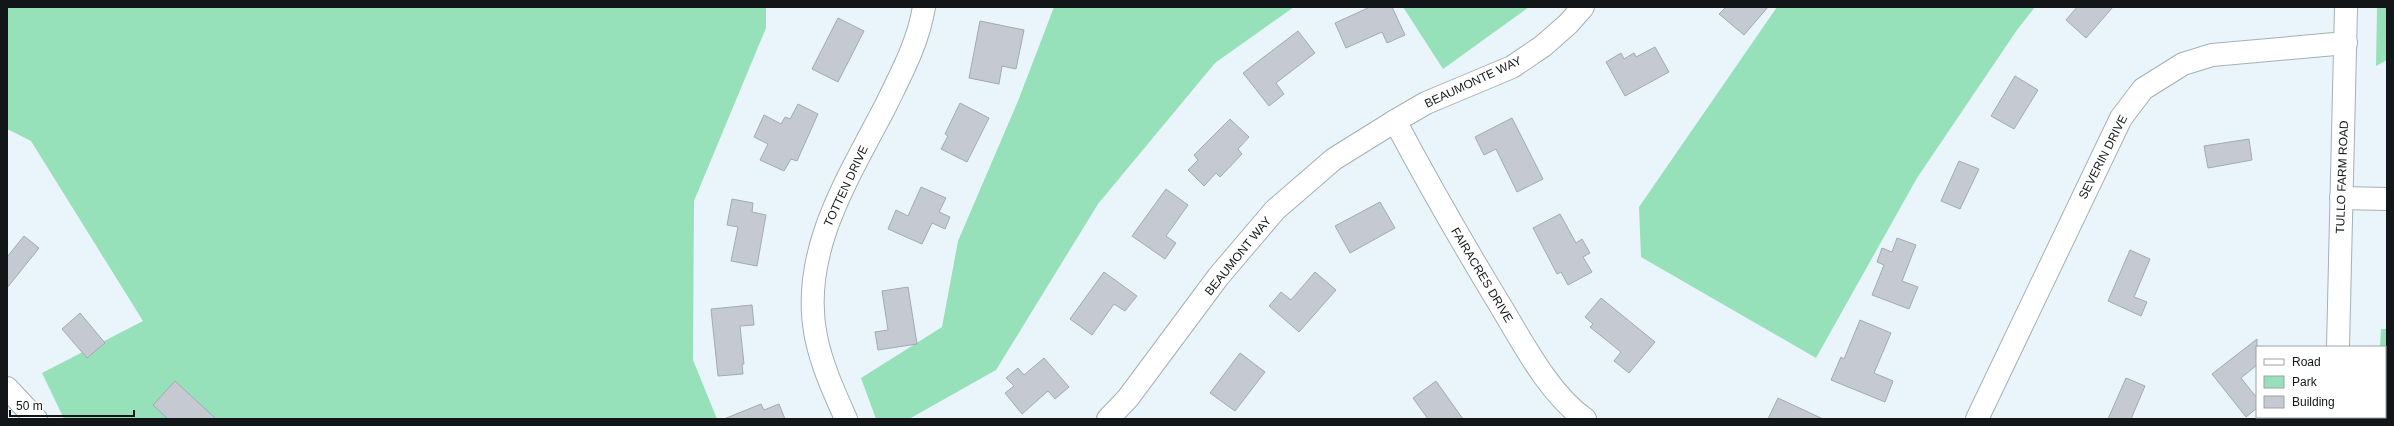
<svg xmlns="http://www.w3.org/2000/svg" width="2394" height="426" font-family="Arial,sans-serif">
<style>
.green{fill:#96e1b9}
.building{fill:#c4c9d2;stroke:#a4a9b2}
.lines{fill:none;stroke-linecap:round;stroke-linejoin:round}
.minor-casing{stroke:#a5b0b5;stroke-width:24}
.minor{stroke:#fff;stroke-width:22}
.labels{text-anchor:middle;stroke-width:3.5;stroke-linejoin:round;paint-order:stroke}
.street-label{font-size:12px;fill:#121618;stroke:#fff}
</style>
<rect width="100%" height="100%" fill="#eaf5fb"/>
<!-- green -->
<g class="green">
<path d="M7,7H766V28L694,201L693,360L717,419H64L42,373L143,321L31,141L7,129Z"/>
<path d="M1054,7H1294L1215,63L1098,204L996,370L909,419H876L861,378L942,327L958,241L1018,101Z"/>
<path d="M1403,7H1529L1443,69Z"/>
<path d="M1777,7H2035L2017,30L1917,178L1816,358L1641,257L1639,207Z"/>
<path d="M2377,7H2387V60L2376,66Z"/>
<path d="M2381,329H2387V419H2375V417H2385V347H2380Z"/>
</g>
<!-- building -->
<g class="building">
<path d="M1370,7H1392L1405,35L1387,43L1382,32L1346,48L1335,23Z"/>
<path d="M1726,7H1768L1744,35L1719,14Z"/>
<path d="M2077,7H2113L2086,38L2066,20Z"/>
<path d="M838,18L864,31L838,82L812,69Z"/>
<path d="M980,21L1024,30L1016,69L1002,66L999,84L969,78Z"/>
<path d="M1298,31L1315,53L1276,83L1284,94L1269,106L1243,73Z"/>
<path d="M1655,47L1669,72L1625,96L1606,62L1621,53L1624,59L1634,53L1636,57Z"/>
<path d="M2015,76L2038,90L2014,129L1991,116Z"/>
<path d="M960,103L989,118L967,162L941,149L948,136L945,134Z"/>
<path d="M798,104L818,114L797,161L791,159L784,171L760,160L768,144L754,137L764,115L781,124L785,117L790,119Z"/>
<path d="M1512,118L1543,179L1517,192L1496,149L1484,155L1475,137Z"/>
<path d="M1230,119L1249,137L1238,149L1242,154L1220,177L1216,173L1204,186L1188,170L1198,160L1194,155Z"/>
<path d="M2249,139L2252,160L2208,168L2204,146Z"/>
<path d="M1959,161L1979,169L1960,209L1941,201Z"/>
<path d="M921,187L946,198L939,212L950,217L945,229L932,223L922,244L888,229L896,210L908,216Z"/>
<path d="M1166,189L1188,205L1166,236L1176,243L1165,259L1132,236Z"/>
<path d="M732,199L753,203L752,212L766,215L757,266L731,261L738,227L727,225Z"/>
<path d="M1380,202L1395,228L1350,253L1335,226Z"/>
<path d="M1560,214L1576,243L1582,239L1590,253L1583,257L1592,272L1568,285L1561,272L1557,274L1533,228Z"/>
<path d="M24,236L39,248L7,288V257Z"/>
<path d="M1897,238L1916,245L1902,281L1918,287L1909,309L1872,295L1884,265L1877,262L1882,248L1892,252Z"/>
<path d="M2130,250L2150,259L2134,297L2147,302L2141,316L2108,301Z"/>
<path d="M1104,272L1137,296L1125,311L1114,304L1092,335L1070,319Z"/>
<path d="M1315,272L1336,290L1299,332L1269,306L1281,292L1291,300Z"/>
<path d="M908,287L917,344L878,350L875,332L888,330L882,291Z"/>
<path d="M1601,298L1655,342L1629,373L1614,361L1621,352L1590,327L1593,324L1585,317Z"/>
<path d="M752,305L754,325L740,326L744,364H742L743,374L718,376L711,309Z"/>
<path d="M80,313L105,343L87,358L62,329Z"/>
<path d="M1860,320L1891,333L1874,373L1893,381L1885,402L1831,380L1841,357L1844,359Z"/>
<path d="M2257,339V365L2241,378L2257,398V408L2246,417L2212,374Z"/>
<path d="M1240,353L1265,372L1235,411L1210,393Z"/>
<path d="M1044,358L1069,387L1055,399L1048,391L1022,414L1005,393L1014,386L1006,378L1018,368L1024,375Z"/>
<path d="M2126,378L2145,386L2131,419H2108Z"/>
<path d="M175,381L216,419H168L153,405Z"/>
<path d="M1436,381L1463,419H1428L1413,398Z"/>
<path d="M1778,398L1823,419H1768Z"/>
<path d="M761,404L764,410L779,404L785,419H724Z"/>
</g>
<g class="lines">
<!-- minor casing -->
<g class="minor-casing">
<g id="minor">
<path d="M1395,121C1428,183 1463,244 1500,305C1523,343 1549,394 1585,419"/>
<path d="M2341,198L2387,199"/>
<path d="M2338,347L2346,7"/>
<path d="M7,388L36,419"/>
<path d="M846,419C834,392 822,366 816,337C799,252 849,177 886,105C902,72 918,43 924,7"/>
<path d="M1108,419L1128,398L1218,277L1275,210L1334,159L1395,121L1426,103L1512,67L1543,46L1568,24L1583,7"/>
<path d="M1977,419L2121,118L2143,89L2183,64L2212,55L2346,43"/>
<path d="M2337,419V417"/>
</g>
</g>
<!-- minor -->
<use href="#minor" class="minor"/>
</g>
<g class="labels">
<!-- street labels -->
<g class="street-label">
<text transform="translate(1473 82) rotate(-25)" y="4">BEAUMONTE WAY</text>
<text transform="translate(2103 157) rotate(-63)" y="4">SEVERIN DRIVE</text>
<text transform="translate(2342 177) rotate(-88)" y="4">TULLO FARM ROAD</text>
<text transform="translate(846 186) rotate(-65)" y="4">TOTTEN DRIVE</text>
<text transform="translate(1238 256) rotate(-51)" y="4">BEAUMONT WAY</text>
<text transform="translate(1482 275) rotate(59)" y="4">FAIRACRES DRIVE</text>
</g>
</g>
<!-- border -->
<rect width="2394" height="426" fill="none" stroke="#121618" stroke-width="16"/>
<!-- legend -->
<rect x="2256" y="346" width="130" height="72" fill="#ffffff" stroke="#a0a2a3"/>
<rect x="2264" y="359" width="20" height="6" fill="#ffffff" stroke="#a0a2a3"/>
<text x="2292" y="366" font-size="12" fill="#121618">Road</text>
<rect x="2264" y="376" width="20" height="12" fill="#96e1b9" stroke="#a0a2a3"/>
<text x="2292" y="386" font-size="12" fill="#121618">Park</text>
<rect x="2264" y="396" width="20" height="12" fill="#c4c9d2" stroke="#a0a2a3"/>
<text x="2292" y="406" font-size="12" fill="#121618">Building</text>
<!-- scale -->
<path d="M10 410v6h124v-6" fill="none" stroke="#121618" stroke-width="2"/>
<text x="16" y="410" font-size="12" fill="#121618" stroke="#ffffff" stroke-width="3" paint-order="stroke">50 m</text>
</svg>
